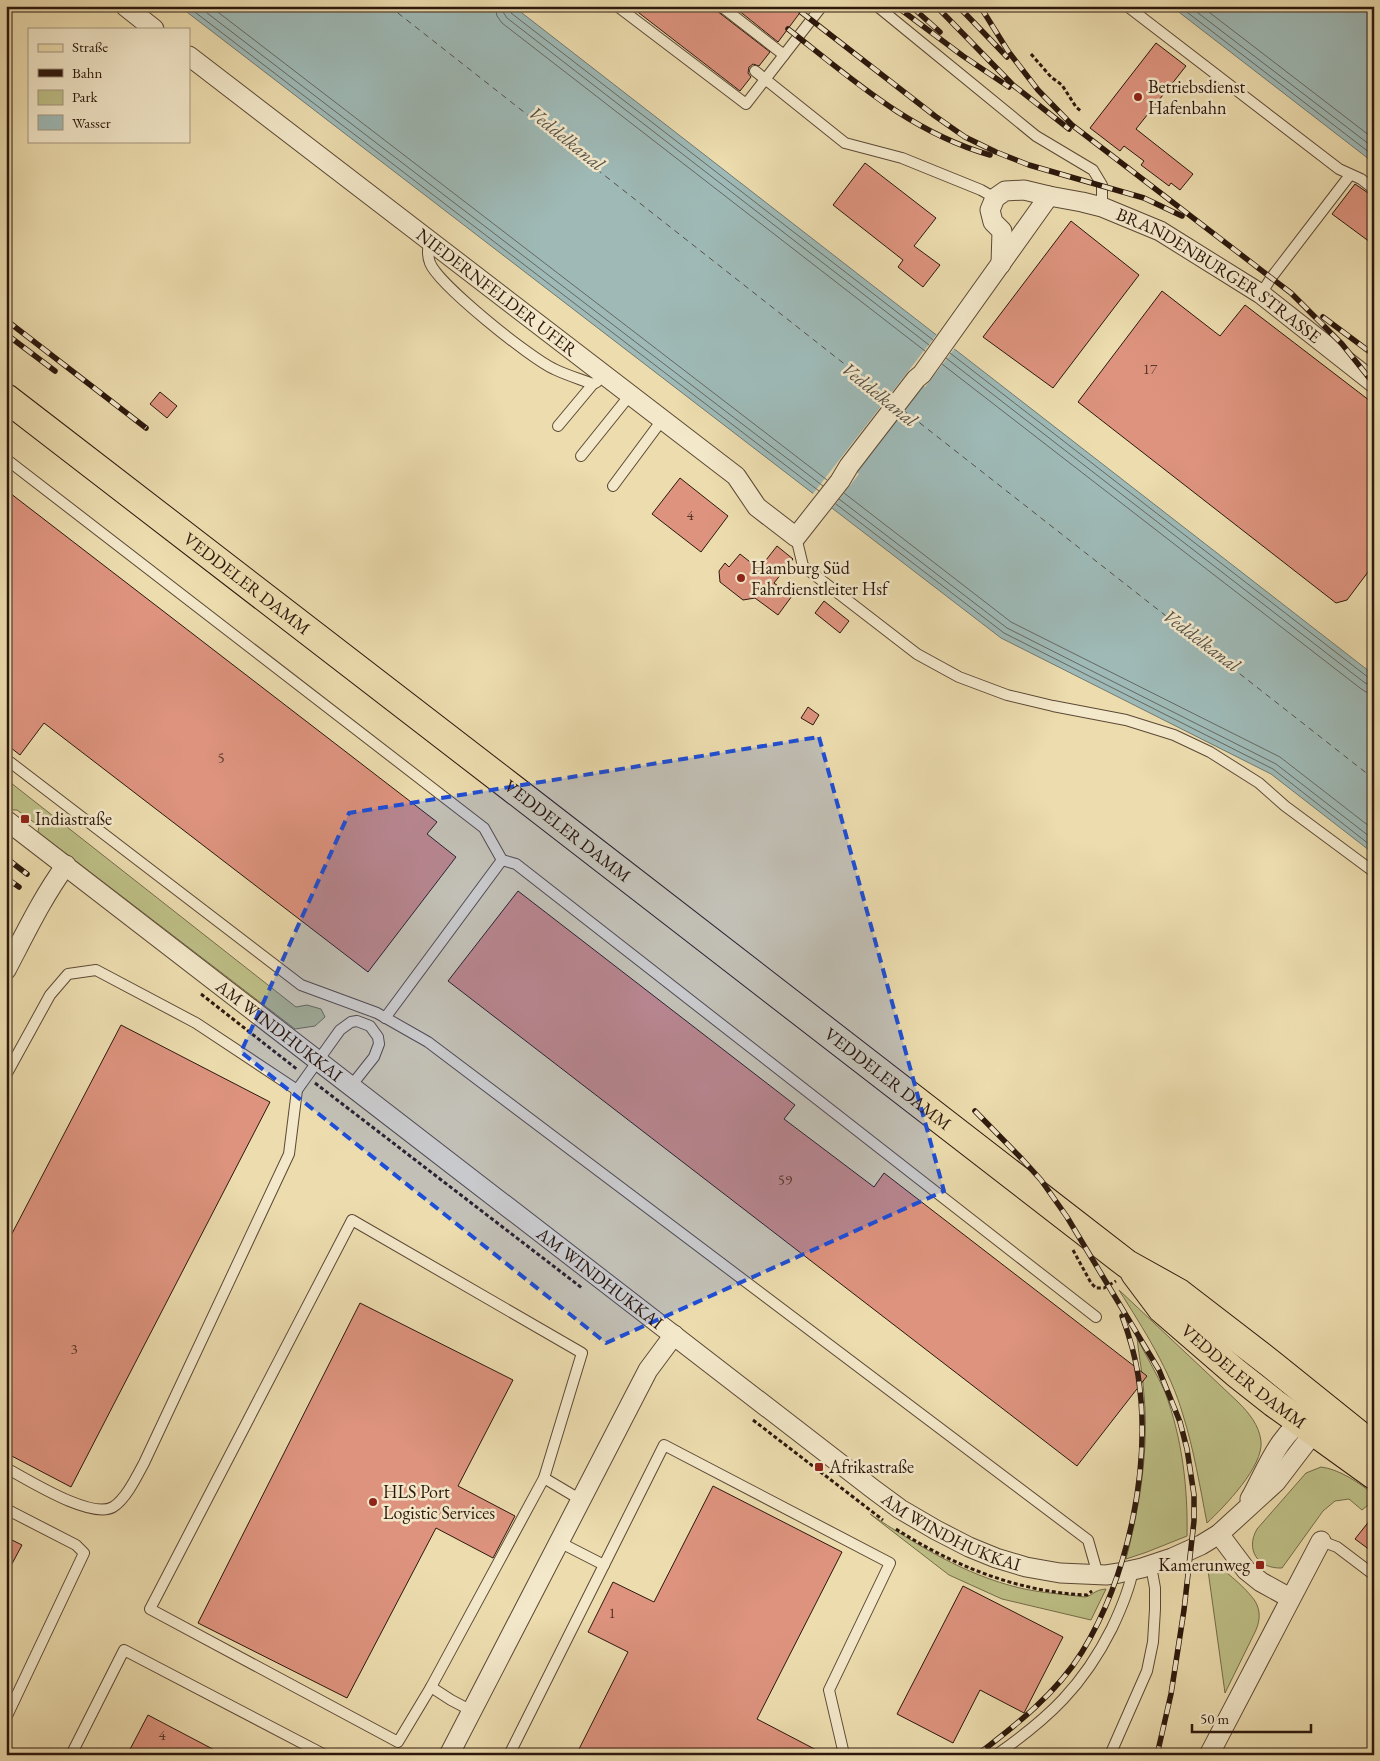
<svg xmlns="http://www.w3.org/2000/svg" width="1380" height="1761" font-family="'EB Garamond',serif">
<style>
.green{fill:#bdbf86;stroke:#746c4a}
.water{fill:#9eb9b6;stroke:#707972}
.pier{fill:#ecdcae}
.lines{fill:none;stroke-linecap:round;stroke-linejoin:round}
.shore{stroke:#656862;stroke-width:1}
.ferry{stroke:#545048;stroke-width:1;stroke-dasharray:6 5;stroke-linecap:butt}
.building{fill:#dd937e;stroke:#2c180d}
.lane-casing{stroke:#5c4935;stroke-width:12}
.street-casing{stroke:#5c4935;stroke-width:21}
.primary-casing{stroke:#2c180d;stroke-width:30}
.path{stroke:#2c180d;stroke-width:3;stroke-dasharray:4 2.5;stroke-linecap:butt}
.lane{stroke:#f3e8ca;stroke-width:10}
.street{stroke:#f3e8ca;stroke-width:19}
.primary{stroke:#ecdcae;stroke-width:28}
.rail-casing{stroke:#2c180d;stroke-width:5.5}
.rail{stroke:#f3e8ca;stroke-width:4;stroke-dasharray:11;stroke-linecap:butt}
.marked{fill:#1d4ed8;fill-opacity:0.2;stroke:#1d4ed8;stroke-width:4;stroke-dasharray:10 6;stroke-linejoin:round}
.poi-dot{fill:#8f2418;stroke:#f3e8ca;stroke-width:2}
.labels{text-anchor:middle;stroke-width:5;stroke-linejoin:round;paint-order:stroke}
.number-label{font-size:15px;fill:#583729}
.poi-label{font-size:18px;fill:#2c180d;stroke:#f3e8ca;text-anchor:start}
.street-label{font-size:18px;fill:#2c180d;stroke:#f3e8ca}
.water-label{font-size:19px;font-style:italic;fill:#545048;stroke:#f3e8ca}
</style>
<rect width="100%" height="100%" fill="#ecdcae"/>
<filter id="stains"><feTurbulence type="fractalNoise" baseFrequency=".004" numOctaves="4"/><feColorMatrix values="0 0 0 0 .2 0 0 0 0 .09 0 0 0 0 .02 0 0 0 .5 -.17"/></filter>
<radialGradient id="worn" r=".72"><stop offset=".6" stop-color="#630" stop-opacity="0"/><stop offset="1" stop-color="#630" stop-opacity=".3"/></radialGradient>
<!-- green -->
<g class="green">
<path d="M6,779L296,1007L307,1005L321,1009L325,1017L315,1026L295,1029L38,832L39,826L17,810H13L6,805Z"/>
<path d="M1119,1290L1238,1402C1249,1413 1259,1425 1261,1441C1264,1466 1224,1507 1207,1523C1200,1487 1194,1450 1183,1415C1170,1370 1144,1330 1119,1290Z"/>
<path d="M1137,1338C1146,1356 1157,1374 1165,1392C1182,1438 1188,1487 1187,1536L1147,1552L1126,1559C1140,1506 1149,1449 1144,1395C1143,1376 1139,1357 1137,1338Z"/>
<path d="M1321,1467C1339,1469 1360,1483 1374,1495V1500L1362,1510L1349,1499L1335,1501L1323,1511L1282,1568C1258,1569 1245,1550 1257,1529L1306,1473Z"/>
<path d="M870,1514C917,1545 965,1575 1020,1588C1041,1593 1063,1594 1085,1597C1093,1596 1093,1590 1106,1589L1091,1620L1002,1599L949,1575Z"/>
<path d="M1207,1563C1212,1564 1217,1565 1221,1569C1230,1574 1254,1596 1257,1605C1261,1614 1259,1624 1255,1632L1225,1693Z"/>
</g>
<!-- water -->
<g class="water">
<path d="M179,6H513L1374,675V854L1271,774L1001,638Z"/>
<path d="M1171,6H1374V163Z"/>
</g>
<!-- pier -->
<path class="pier" d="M937,334L955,348L925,387L920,383L853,469L859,474L831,510L812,495Z"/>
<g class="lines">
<!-- shore -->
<g class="shore">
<path d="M187,6L819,491"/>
<path d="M198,6L823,486"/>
<path d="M210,6L827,480"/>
<path d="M495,6L497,16L502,23L925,351"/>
<path d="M502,6L503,12L507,18L929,345"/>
<path d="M509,6L511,13L933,340"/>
<path d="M1179,6L1374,156"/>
<path d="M1189,6L1374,148"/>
<path d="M1201,6L1374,139"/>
<path d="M950,353L1369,678L1374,679"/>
<path d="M946,358L1365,683L1374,685"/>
<path d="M942,364L1360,688L1366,692L1374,693"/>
<path d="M844,493L1011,622L1280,757L1374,830"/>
<path d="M839,499L1007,628L1276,764L1374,840"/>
<path d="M836,504L1004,633L1273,769L1374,848"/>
</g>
<!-- ferry -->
<g class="ferry">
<path d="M389,6L889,399"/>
<path d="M902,409L1374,779"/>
</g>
</g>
<!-- building -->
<g class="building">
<path d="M630,6H714L717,11L770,52L759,66L753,64L749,67L748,73L751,77L740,91Z"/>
<path d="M733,6H805L778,42Z"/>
<path d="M1156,43L1186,66L1136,129L1193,174L1180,190L1171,183L1169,186L1141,165L1144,161L1124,146L1120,151L1090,128Z"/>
<path d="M865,163L936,218L914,246L940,265L923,287L898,267L903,260L833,205Z"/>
<path d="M1355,184L1374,197V245L1332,214Z"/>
<path d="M1071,221L1139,275L1053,388L983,337Z"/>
<path d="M1162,291L1220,336L1245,305L1374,404V564L1347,600L1336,603L1078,402Z"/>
<path d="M160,392L177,406L167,418L150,404Z"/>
<path d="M680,478L728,516L701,552L652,514Z"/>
<path d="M6,490L437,822L427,834L456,857L368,972L44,723L20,755L6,744Z"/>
<path d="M777,546L793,559L774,583L792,596L778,615L755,598L743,600L720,582L719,571L725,563L729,567L740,554L759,569Z"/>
<path d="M824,601L849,621L840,633L815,613Z"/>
<path d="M808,707L819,715L813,725L801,718Z"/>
<path d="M518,891L795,1105L784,1119L874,1187L884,1173L1147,1376L1077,1466L448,981Z"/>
<path d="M121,1025L270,1102L71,1487L6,1453V1245Z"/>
<path d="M360,1303L513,1380L458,1486L515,1516L493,1558L436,1528L347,1698L198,1623Z"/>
<path d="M713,1486L842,1552L757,1719L826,1755H576L628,1652L588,1632L613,1582L654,1602Z"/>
<path d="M1374,1515V1553L1355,1539Z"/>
<path d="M6,1537L22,1545L6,1575Z"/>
<path d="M963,1586L1063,1637L1024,1713L980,1690L953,1743L897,1714Z"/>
<path d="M148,1715L224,1755H127Z"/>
</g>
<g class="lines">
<!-- lane casing -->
<g class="lane-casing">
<g id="lane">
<path d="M617,6L746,104L822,6"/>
<path d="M721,6L784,55"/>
<path d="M877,6L1036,136L1093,170L1102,185V207"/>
<path d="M1127,6L1339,169L1361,179L1374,189"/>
<path d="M755,71L845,143L902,158L981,190L995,198"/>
<path d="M429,241C428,249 427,255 430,263C439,285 530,358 554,369C566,375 580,379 593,384"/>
<path d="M1261,294L1271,278L1350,175"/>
<path d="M558,426L593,384L597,382"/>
<path d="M581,456L630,395"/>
<path d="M6,459L484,828L502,860"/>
<path d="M613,486L662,420"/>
<path d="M796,537L803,566L917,654L959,677L1007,695L1053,706L1126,720L1174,735L1210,752L1259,783L1285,806L1374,872"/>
<path d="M6,759L301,985L377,1013L428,1042L1088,1540L1098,1575"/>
<path d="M385,1018L502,860L516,864L1096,1317"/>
<path d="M6,1075L50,995L68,974L96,970L196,1023L297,1090"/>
<path d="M352,1220L582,1353L544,1478L431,1687L398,1742L150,1609Z"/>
<path d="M6,1468C27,1479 91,1520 113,1507C126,1499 137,1476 144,1463L289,1154L297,1090L340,1030L351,1022L357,1021L370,1026L378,1037L379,1044L374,1057L351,1086"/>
<path d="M544,1478L581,1500"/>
<path d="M6,1509L76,1545L84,1553L6,1718"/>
<path d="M1321,1541L1337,1547L1374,1575"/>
<path d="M604,1565L664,1445L890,1563L829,1690L843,1750L840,1755"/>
<path d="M431,1687L451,1700L472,1711"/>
<path d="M71,1755L124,1650L325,1755"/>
<path d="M509,1755L604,1565L559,1542"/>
<path d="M996,1755C1049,1718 1083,1686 1112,1628C1121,1609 1129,1591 1133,1570"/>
<path d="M1110,1755L1147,1671L1153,1642L1155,1609V1588L1151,1566"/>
</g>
</g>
<!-- street casing -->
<g class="street-casing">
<g id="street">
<path d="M125,6L154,29"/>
<path id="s1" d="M189,56L736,476L757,507L796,537L840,481L849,466L916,379L922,374L1049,196"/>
<path id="s2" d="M1001,264L1002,231L993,222L990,210L995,198L1005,191L1024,190L1049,196L1082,202L1102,207L1160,231L1261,294L1374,383"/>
<path id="s3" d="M6,820L873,1489L900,1509L936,1530L969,1547L996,1558L1026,1567L1060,1573L1106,1575L1119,1573L1142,1568L1172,1558L1201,1545L1219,1534L1276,1482L1321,1423"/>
<path d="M6,970C25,934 42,898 66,865"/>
<path d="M1250,1499C1266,1471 1279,1432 1309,1417"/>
<path d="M1219,1534L1246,1570L1261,1582L1290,1598"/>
<path d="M449,1755L648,1370L674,1335"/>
<path d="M1209,1755L1321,1541"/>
</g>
</g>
<!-- primary casing -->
<g class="primary-casing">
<g id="primary">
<path id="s4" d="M6,398L512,788L1127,1264L1179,1293L1271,1364L1374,1447"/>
<path id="s5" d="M1135,1273L1162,1309L1236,1373L1274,1403L1374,1475"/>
</g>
</g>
<!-- path -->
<g class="path">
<path d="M1031,54L1051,77L1062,85L1076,107L1082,112"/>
<path d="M201,994L298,1070"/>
<path d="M315,1083L582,1288"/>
<path d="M1073,1250L1091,1283L1096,1288H1104L1116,1281"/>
<path d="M753,1420L883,1520"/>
<path d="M896,1529C954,1566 1018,1592 1087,1595L1092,1591"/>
</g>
<!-- lane -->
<use href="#lane" class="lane"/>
<!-- street -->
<use href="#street" class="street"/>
<!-- primary -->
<use href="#primary" class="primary"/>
<!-- rail casing -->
<g class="rail-casing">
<g id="rail">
<path d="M896,6L963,56L1009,87"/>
<path d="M911,6L940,32"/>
<path d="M936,6L1013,85L1069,129"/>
<path d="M958,6L1007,57"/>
<path d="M980,6L1008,51L1038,90L1072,125L1291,293L1342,344L1374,384"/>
<path d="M801,12L935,116L965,137L996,152L1029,165L1144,198L1182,216"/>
<path d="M788,29C852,79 910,132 990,155"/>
<path d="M1323,317L1374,355"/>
<path d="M6,320L146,428"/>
<path d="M6,334L55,371"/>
<path d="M6,858L27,874"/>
<path d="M6,878L19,887"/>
<path d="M975,1111L1022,1159L1041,1180L1067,1217L1159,1370L1180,1422L1187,1449L1194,1495V1521L1184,1610L1171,1694L1157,1755"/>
<path d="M977,1755C1016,1725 1056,1694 1082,1652C1129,1575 1152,1464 1138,1375C1135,1355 1129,1335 1122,1316"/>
</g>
</g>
<!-- rail -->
<use href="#rail" class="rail"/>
</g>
<!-- marked area -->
<path class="marked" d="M819,737L944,1191L606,1343L241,1052L349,813Z"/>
<!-- markers -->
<g class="poi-dot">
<circle cx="1138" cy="97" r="5"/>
<circle cx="741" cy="578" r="5"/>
<rect x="20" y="814" width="10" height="10" rx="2.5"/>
<rect x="814" y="1462" width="10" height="10" rx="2.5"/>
<circle cx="373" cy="1502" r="5"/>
<rect x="1255" y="1560" width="10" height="10" rx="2.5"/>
</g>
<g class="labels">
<!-- number labels -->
<g class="number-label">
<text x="1150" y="374">17</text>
<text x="690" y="520">4</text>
<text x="221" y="763">5</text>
<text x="785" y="1185">59</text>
<text x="74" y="1354">3</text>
<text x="612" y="1618">1</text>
<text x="162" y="1740">4</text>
</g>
<!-- poi labels -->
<g class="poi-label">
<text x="1148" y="93">Betriebsdienst<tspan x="1148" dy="21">Hafenbahn</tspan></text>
<text x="751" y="574">Hamburg Süd<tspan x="751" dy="21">Fahrdienstleiter Hsf</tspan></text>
<text x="35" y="825">Indiastraße</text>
<text x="829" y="1473">Afrikastraße</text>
<text x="383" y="1498">HLS Port<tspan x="383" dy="21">Logistic Services</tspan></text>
<text x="1250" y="1571" text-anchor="end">Kamerunweg</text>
</g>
<!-- street labels -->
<g class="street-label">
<text dy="6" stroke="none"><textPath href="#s2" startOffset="318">BRANDENBURGER STRASSE</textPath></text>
<text dy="6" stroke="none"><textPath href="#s1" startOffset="388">NIEDERNFELDER UFER</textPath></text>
<text dy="6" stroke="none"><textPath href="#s4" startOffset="304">VEDDELER DAMM</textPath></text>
<text dy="6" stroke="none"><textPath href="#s4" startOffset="709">VEDDELER DAMM</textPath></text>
<text dy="6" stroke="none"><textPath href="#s3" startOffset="345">AM WINDHUKKAI</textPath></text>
<text dy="6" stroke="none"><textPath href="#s4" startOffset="1114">VEDDELER DAMM</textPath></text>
<text dy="6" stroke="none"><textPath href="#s3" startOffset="750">AM WINDHUKKAI</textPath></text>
<text dy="6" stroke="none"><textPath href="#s5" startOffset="151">VEDDELER DAMM</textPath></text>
<text dy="6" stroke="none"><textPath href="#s3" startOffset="1185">AM WINDHUKKAI</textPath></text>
</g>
<!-- water labels -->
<g class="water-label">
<text transform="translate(567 138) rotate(39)" y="7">Veddelkanal</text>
<text transform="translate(880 394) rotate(39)" y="7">Veddelkanal</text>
<text transform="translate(1202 640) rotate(37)" y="7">Veddelkanal</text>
</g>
</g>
<!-- margin -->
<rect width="1380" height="1761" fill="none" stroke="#ecdcae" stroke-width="25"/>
<rect x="8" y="8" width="1365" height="1746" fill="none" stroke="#2c180d" stroke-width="2.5"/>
<rect x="12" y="12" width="1355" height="1736" fill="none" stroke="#2c180d"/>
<!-- legend -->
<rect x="28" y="28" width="162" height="115" fill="#f3e8ca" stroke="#a3957e"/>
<rect x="38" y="44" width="25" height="8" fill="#ecdcae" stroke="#a3957e"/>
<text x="72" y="52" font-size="15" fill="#2c180d">Straße</text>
<rect x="38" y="69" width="25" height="8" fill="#2c180d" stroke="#a3957e"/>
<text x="72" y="78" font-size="15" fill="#2c180d">Bahn</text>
<rect x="38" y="90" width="25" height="15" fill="#bdbf86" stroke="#a3957e"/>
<text x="72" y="102" font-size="15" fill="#2c180d">Park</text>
<rect x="38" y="115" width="25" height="15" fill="#9eb9b6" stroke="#a3957e"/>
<text x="72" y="128" font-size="15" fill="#2c180d">Wasser</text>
<!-- scale -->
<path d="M1192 1724v8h119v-8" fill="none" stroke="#2c180d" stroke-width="2.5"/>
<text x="1200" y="1724" font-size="15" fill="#2c180d" stroke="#f3e8ca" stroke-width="4" paint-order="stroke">50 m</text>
<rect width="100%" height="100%" filter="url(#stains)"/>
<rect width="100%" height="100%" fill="url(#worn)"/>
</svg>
